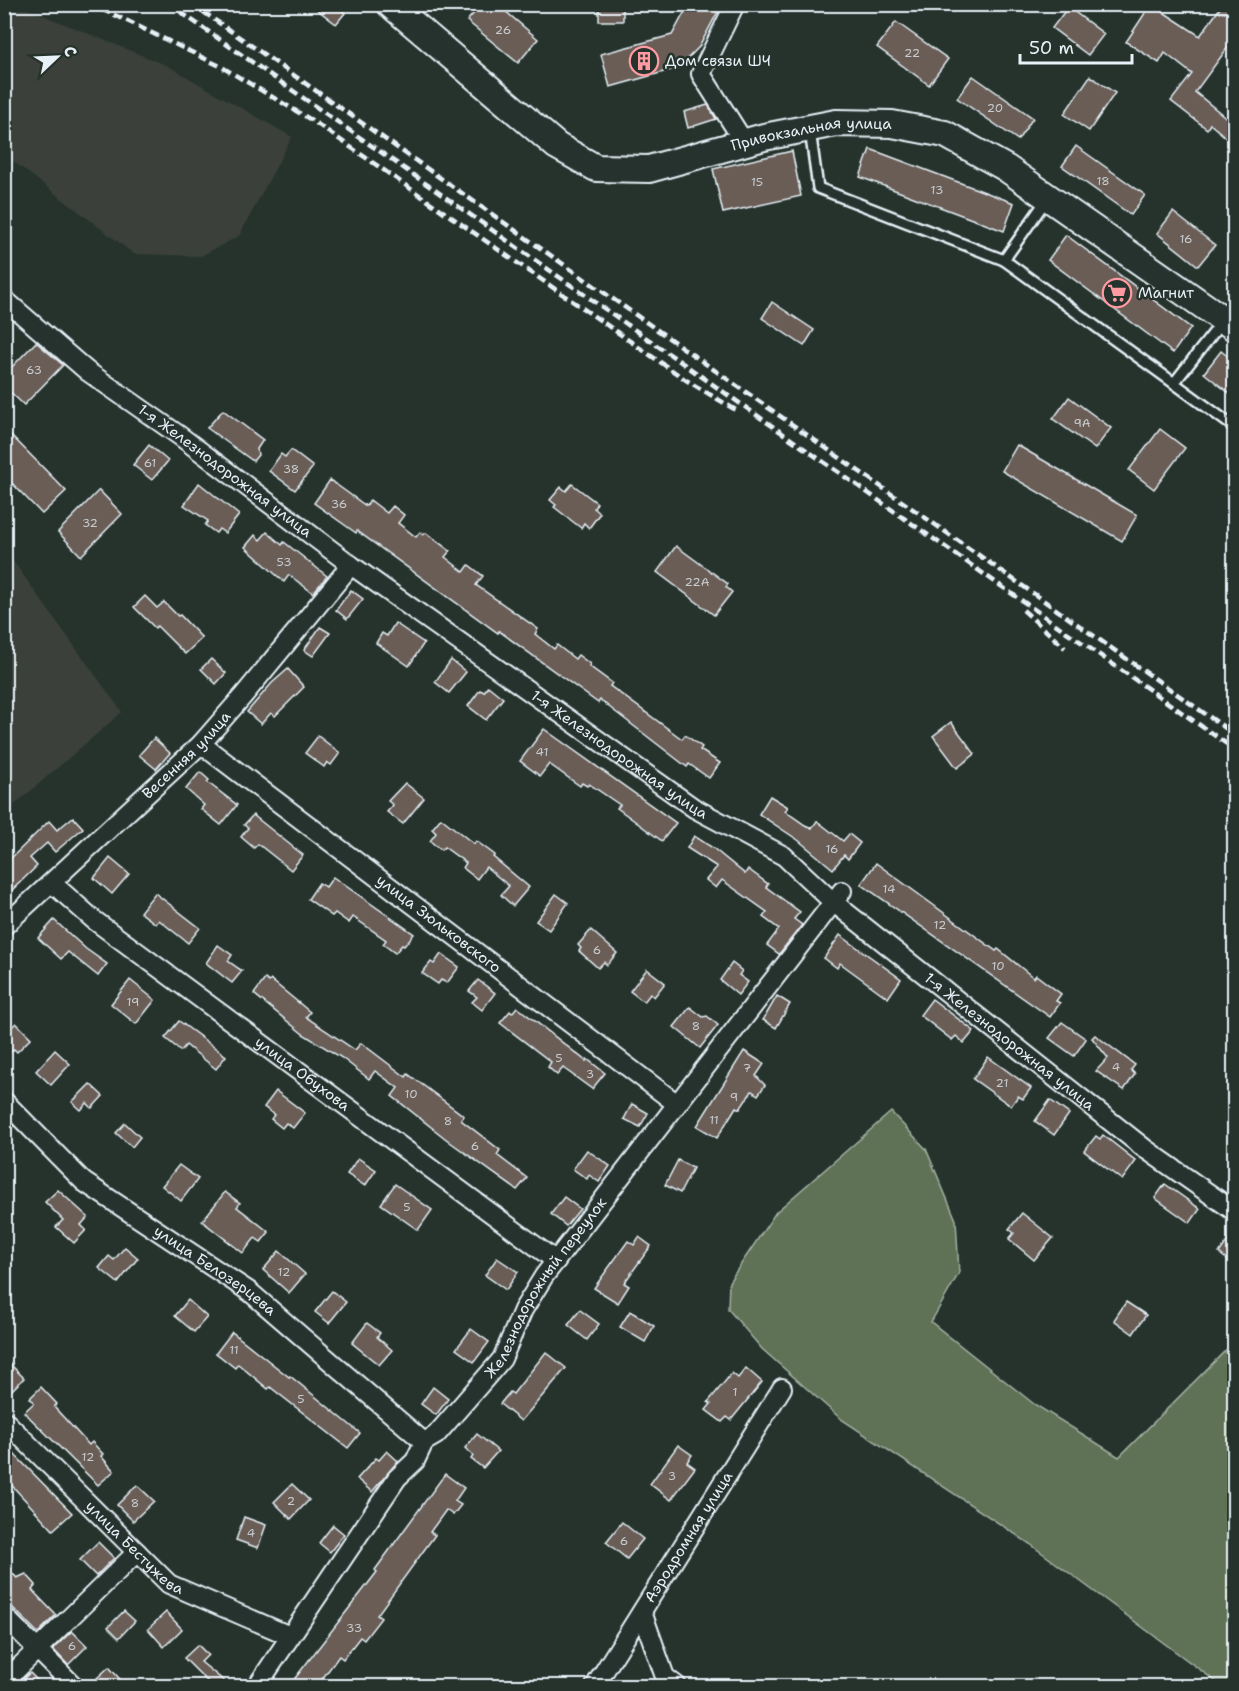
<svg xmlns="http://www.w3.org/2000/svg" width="1239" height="1691" font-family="'Shantell Sans',sans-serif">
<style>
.built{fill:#3a403a}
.green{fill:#5f7255;stroke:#a4b2a6;stroke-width:1.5}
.building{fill:#695d57;stroke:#e8f1f8;stroke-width:1.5}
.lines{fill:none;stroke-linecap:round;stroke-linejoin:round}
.service-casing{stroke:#e8f1f8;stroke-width:14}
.minor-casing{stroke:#e8f1f8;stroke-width:22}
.secondary-casing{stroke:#e8f1f8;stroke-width:30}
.service{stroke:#26332d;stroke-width:9}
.minor{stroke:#26332d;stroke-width:18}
.secondary{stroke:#26332d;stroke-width:26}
.rail{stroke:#e8f1f8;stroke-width:4.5;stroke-dasharray:9 4.5;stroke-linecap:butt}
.labels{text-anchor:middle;stroke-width:5;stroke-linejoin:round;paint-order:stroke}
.number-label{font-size:12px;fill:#c8ccd0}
.poi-label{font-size:15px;fill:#e8f1f8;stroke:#26332d;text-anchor:start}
.street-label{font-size:15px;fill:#e8f1f8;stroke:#26332d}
</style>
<rect width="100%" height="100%" fill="#26332d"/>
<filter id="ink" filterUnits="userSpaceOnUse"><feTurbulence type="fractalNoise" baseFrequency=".0167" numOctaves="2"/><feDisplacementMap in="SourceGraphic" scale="12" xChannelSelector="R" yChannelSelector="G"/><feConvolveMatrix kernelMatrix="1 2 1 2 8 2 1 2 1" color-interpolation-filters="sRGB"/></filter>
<g filter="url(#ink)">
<!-- built -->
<g class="built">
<path d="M4,5H18L168,66L292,137L239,236L201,256L134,254L5,155Z"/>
<path d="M5,550L122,712L5,813H4Z"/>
</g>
<!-- green -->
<path class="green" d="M891,1112L926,1149L956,1220L959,1273L931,1322L1034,1404L1119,1457L1231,1345L1234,1344V1686H1222L1030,1544L841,1419L762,1349L728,1309L729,1282L776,1212Z"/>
<!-- building -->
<g class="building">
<path d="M310,4H335L345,13L336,24Z"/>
<path d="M482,4H497L538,39L518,63L467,21Z"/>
<rect x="599" y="4" width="24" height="17"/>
<path d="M689,4H722L699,47L678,68L610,87L601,54L672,35Z"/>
<path d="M1151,4L1200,36L1223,4H1234V39L1195,92L1234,124V144L1210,124L1207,129L1171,101L1192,74L1165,53L1159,63L1126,42Z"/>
<path d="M1068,7L1104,34L1088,55L1052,28Z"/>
<path d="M896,22L948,59L929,85L877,47Z"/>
<path d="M973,76L1033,118L1018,140L957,98Z"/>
<path d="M1090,76L1115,93L1089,131L1064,114Z"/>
<path d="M708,105L716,119L688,128L684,112Z"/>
<path d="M1076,146L1145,195L1131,215L1062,166Z"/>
<path d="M870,149L1014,203L1004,231L860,177Z"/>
<path d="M792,151L801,196L723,213L713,169Z"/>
<path d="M1173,212L1215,245L1198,266L1157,233Z"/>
<path d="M1066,235L1191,328L1173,353L1048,260Z"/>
<path d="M772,302L814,330L804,346L762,318Z"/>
<path d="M36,342L63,365L24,405L4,386V375Z"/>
<path d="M1221,351L1234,361V397L1204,373Z"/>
<path d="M1069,397L1111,428L1095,449L1053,419Z"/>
<path d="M223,410L263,440L257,449L258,455L253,461L207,428Z"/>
<path d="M1160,429L1185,448L1154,489L1129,470Z"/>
<path d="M10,434L66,491L42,514L4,475V440Z"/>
<path d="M149,445L168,461L152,480L133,465Z"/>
<path d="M1017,445L1137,515L1122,541L1002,471Z"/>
<path d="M291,450L313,467L295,490L269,471L281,454L285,457Z"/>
<path d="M330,480L366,506L370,500L387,513L393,506L404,515L398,523L416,537L420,532L423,535L426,533L450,551L445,557L464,572L469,565L483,576L476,585L538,629L535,634L554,649L557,645L575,659L578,655L590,664L589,666L612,683L610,686L682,739L685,735L702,747L700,750L720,763L709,778L689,764L687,767L600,700L598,703L499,631L498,633L357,531L356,533L314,503Z"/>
<path d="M199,483L239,515L225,533L219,529L216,533L205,525L208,521L184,505Z"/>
<path d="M572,484L597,503L594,508L600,513L589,528L584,523L581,528L554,507L556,505L550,500L561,487L566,491Z"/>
<path d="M99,490L122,514L81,556L58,532Z"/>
<path d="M267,532L282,545L284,542L327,576L313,593L289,575L284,582L245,547L255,535L260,540Z"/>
<path d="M676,546L728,584L726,587L732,592L714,615L657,572Z"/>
<path d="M351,590L363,599L347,619L336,610Z"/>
<path d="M145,596L157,608L164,602L178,616L180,615L202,638L185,654L157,626L155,628L134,607Z"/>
<path d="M395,623L424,643L409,666L376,643L382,633L387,636Z"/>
<path d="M320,627L330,633L313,656L304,650Z"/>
<path d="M211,659L226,673L216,684L201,669Z"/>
<path d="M451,660L466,672L449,693L435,682Z"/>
<path d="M288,669L304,687L275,716L271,713L261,724L247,712L272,683Z"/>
<path d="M488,686L503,698L486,720L468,706L480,690L484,692Z"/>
<path d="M951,722L975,754L957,768L933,736Z"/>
<path d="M544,729L676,823L662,841L617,808L620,805L589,784L587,786L582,783L580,786L549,764L540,776L520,761Z"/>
<path d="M318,736L340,753L331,765L327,762L324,767L305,753Z"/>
<path d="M154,738L170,753L156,769L139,755Z"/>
<path d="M200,772L209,780L207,782L237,805L221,825L201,809L204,805L186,789Z"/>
<path d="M405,783L424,798L403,824L387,812L393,805L388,801Z"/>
<path d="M770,796L788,807L785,811L805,825L812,828L817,821L843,841L849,834L860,843L848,859L844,855L833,869L798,840L759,814Z"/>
<path d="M253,815L303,855L291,870L258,844L254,848L241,837L248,828L244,825Z"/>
<path d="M73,817L83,828L55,852L47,843L30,858L37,866L11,891L4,884V865L49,821L57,830Z"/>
<path d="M441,818L474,844L476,841L495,855L493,857L529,887L513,906L501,895L509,886L486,867L477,879L463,868L466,863L444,847L441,850L430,841L436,833L432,829Z"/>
<path d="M694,836L713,848L745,874L748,869L768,884L766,887L800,912L794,919L802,925L779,954L767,945L779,929L763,917L767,912L722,880L716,888L706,880L717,867L687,848Z"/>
<path d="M110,858L129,874L112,894L94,878Z"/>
<path d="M876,863L996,951L998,949L1034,978L1036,975L1061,994L1056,1001L1060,1003L1050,1017L861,884Z"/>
<path d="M333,877L414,934L404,946L402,945L395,953L383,944L386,940L353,917L349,923L335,913L332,916L308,899L319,883L326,887Z"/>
<path d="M155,893L200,928L188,943L159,920L156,924L140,912Z"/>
<path d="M556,894L568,903L549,930L536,921Z"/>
<path d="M54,920L86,949L107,964L98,976L68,952L61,959L38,938Z"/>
<path d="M591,930L617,953L607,965L604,962L598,968L579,951L581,948L578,945Z"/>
<path d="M840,935L901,979L888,998L840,963L837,968L824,958Z"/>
<path d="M218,945L232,955L228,961L242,971L232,983L206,963Z"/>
<path d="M441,954L459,967L447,983L441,980L438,984L422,973L431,962L434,964Z"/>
<path d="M732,963L742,971L739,975L748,982L738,995L720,980Z"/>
<path d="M647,969L665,983L654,997L650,994L644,1002L630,991Z"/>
<path d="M265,979L269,982L271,980L310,1012L306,1017L355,1050L361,1043L406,1077L408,1074L464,1116L461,1120L500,1150L497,1155L527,1178L517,1190L450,1142L392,1096L398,1088L375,1071L369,1079L342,1058L303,1034L254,994Z"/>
<path d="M130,980L155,1000L136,1024L111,1004Z"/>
<path d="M478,980L495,993L482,1010L472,1002L477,997L469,991Z"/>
<path d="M777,996L790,1004L776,1028L763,1020Z"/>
<path d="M932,999L974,1031L964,1043L956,1036L952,1040L920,1015Z"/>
<path d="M517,1007L586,1061L587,1059L605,1073L592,1089L563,1068L557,1075L548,1067L551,1062L500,1023L510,1011L512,1013Z"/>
<path d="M690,1007L703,1017L707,1016L718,1025L700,1048L674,1027Z"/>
<path d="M179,1021L226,1056L216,1069L186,1045L181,1051L165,1038Z"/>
<path d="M1062,1022L1086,1039L1074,1056L1049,1038Z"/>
<path d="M16,1023L31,1038L17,1052L14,1049L10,1053L4,1047V1034Z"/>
<path d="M1095,1035L1135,1065L1131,1070L1135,1074L1124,1090L1096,1071L1108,1058L1092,1038Z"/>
<path d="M55,1050L70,1064L51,1085L36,1071Z"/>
<path d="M744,1051L764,1064L756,1076L765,1085L758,1095L752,1091L740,1109L736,1107L717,1138L697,1126Z"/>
<path d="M988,1057L1031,1088L1023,1099L1018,1096L1011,1106L973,1079Z"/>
<path d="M90,1084L103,1096L92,1108L87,1103L81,1110L72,1102Z"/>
<path d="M276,1091L305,1113L293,1128L286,1123L282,1128L271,1119L274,1115L264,1107Z"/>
<path d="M1050,1100L1069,1114L1054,1135L1035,1121Z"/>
<path d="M632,1104L648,1113L640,1127L624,1119Z"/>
<path d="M125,1123L140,1137L132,1147L116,1133Z"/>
<path d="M1103,1135L1136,1161L1122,1180L1084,1151L1096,1136L1100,1139Z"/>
<path d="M587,1150L610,1166L599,1182L589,1175L587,1179L573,1169Z"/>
<path d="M358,1158L376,1170L365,1186L347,1174Z"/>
<path d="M678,1160L693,1168L680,1193L665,1185Z"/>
<path d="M179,1165L198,1179L181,1201L162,1186Z"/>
<path d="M395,1184L432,1210L418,1230L381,1204Z"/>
<path d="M1165,1184L1200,1209L1190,1223L1155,1198Z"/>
<path d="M58,1190L88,1217L81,1225L86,1230L74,1243L56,1227L63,1220L45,1202Z"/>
<path d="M225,1192L240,1203L237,1207L269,1232L261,1242L255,1238L243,1253L202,1221Z"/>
<path d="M564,1197L580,1209L566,1226L551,1214Z"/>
<path d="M1022,1213L1053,1238L1034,1260L1009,1239L1014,1233L1009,1229Z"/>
<path d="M1234,1232V1265L1219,1253Z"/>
<path d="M639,1237L651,1246L624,1283L629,1286L618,1303L594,1288L628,1241L634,1245Z"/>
<path d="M125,1247L138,1258L118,1283L99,1268L109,1256L114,1260Z"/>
<path d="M279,1251L305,1274L289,1293L263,1270Z"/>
<path d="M497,1258L518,1272L506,1290L485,1275Z"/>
<path d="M332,1291L346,1302L329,1323L315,1312Z"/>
<path d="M188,1300L207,1317L194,1332L175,1316Z"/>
<path d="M1126,1302L1146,1315L1133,1334L1114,1320Z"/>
<path d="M580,1310L599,1324L587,1340L568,1325Z"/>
<path d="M630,1311L654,1326L645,1342L620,1327Z"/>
<path d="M367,1323L380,1333L377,1337L392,1350L379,1365L352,1343Z"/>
<path d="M471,1329L489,1342L474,1362L456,1349Z"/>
<path d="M232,1332L289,1377L290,1376L360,1433L348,1448L270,1387L268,1389L238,1364L235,1368L216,1353Z"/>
<path d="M546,1352L566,1368L521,1421L500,1404L510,1392L513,1394Z"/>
<path d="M4,1358L24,1378L4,1398Z"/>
<path d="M746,1368L762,1382L731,1420L727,1417L722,1422L706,1410L711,1404L708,1402L732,1373L738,1378Z"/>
<path d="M41,1387L57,1404L54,1407L89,1445L92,1442L103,1454L101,1456L114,1471L98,1485L24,1412L34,1403L30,1398Z"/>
<path d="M433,1387L448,1399L436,1415L421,1404Z"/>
<path d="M477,1434L498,1451L483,1468L471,1459L473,1456L465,1448Z"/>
<path d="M678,1445L692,1455L687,1462L695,1468L671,1500L650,1484Z"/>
<path d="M387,1451L398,1461L372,1492L357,1479L376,1458L379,1460Z"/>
<path d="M12,1452L72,1513L53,1530L4,1477V1460Z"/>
<path d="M445,1474L464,1488L455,1501L461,1505L453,1515L446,1510L430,1532L435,1535L377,1615L381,1618L364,1640L360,1637L343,1659L339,1656L317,1686H289L377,1572L375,1570Z"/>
<path d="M292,1484L309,1500L291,1519L274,1502Z"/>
<path d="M137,1485L154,1501L133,1521L117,1505Z"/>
<path d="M244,1517L266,1525L258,1548L236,1540Z"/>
<path d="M622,1522L643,1539L627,1559L606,1542Z"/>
<path d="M333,1525L344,1534L330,1552L319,1543Z"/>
<path d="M98,1542L114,1558L96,1576L80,1560Z"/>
<path d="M4,1565L17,1578L26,1574L36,1585L32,1590L56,1615L38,1633L4,1599Z"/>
<path d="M124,1611L135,1621L119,1638L108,1627Z"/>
<path d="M166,1612L182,1629L164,1647L148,1629Z"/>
<path d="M72,1631L87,1646L68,1665L53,1649Z"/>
<path d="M198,1645L208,1655L201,1662L230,1686H212L184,1658Z"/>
<path d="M109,1667L126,1686H104L97,1678Z"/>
<path d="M30,1673L43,1686H15Z"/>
</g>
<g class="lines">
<!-- service casing -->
<g class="service-casing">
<g id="service">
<path d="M810,130L818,188L1004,260"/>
<path d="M1047,199L1004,260L1174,383L1222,322"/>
<path d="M1174,383L1234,427"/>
</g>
</g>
<!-- minor casing -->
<g class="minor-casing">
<g id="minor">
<path d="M735,4L701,74L744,142"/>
<path id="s1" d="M4,299L87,371L180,436L351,565L694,808L784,856L833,902L1144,1148L1234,1211"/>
<path id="s2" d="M201,744L677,1104"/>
<path id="s3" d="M52,883L94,920L556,1261"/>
<path id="s4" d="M4,926L201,744L243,696L351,565"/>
<path id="s5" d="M4,1101L84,1182L250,1292L424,1442"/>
<path id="s6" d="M4,1420L169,1584L290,1636"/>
<path d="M642,1612L665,1677L677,1686"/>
<path d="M4,1616L74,1686"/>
<path d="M4,1682L137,1552"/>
<path id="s7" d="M257,1686L397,1478L415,1461L424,1442L436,1435L502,1359L523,1310L544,1276L842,891"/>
<path id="s8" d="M595,1686L782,1388"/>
</g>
</g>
<!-- secondary casing -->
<g class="secondary-casing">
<g id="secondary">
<path id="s9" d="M390,4L557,146L596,168L649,169L764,137L836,123L892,124L945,134L1006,168L1234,327"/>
</g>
</g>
<!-- service -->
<use href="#service" class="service"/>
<!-- minor -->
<use href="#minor" class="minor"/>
<!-- secondary -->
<use href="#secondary" class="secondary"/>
<!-- rail -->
<g class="rail">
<path d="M89,4L117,16L220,66L313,121L686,380L739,412"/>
<path d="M169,4L1234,749"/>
<path d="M192,4L1234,734"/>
<path d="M1023,610L1065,648"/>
</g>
</g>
</g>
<!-- icons -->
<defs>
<g id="building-ring" transform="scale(1.5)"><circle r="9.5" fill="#26332d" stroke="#ff9aa2" stroke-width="1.5"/><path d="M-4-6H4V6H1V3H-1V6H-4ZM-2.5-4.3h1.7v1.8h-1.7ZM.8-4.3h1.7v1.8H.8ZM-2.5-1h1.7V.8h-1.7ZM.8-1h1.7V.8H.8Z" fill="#ff9aa2"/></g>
<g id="supermarket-ring" transform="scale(1.5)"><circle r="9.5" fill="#26332d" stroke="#ff9aa2" stroke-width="1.5"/><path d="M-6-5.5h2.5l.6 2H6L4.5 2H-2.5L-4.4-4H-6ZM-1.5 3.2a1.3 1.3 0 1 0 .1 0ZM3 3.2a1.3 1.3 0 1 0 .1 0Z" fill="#ff9aa2"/></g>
</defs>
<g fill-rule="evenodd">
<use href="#building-ring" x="644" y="61"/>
<use href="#supermarket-ring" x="1117" y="293"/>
</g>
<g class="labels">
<!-- number labels -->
<g class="number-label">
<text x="503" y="34">26</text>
<text x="912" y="57">22</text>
<text x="995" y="112">20</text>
<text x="1103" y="185">18</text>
<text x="757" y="186">15</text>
<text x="937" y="194">13</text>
<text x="1186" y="243">16</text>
<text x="34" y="374">63</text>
<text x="1082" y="427">9А</text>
<text x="150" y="467">61</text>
<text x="291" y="473">38</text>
<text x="339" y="508">36</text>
<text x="90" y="527">32</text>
<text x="284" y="566">53</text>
<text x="697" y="586">22А</text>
<text x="542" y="756">41</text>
<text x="832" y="853">16</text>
<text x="889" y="893">14</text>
<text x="940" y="929">12</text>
<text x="597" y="954">6</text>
<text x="998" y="970">10</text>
<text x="133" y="1006">19</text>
<text x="696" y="1030">8</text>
<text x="559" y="1062">5</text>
<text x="1116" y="1071">4</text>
<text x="747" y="1072">7</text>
<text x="590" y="1078">3</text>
<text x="1002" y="1087">21</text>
<text x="411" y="1098">10</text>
<text x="734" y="1101">9</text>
<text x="714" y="1124">11</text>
<text x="448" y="1125">8</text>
<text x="475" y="1150">6</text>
<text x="407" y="1211">5</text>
<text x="284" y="1276">12</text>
<text x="234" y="1354">11</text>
<text x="735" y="1396">1</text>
<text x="301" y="1403">5</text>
<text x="88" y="1461">12</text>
<text x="672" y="1480">3</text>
<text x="291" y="1505">2</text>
<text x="135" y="1507">8</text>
<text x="251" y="1537">4</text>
<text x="624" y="1545">6</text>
<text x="354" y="1632">33</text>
<text x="72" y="1650">6</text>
</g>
<!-- poi labels -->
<g class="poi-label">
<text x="665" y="66">Дом связи ШЧ</text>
<text x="1138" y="298">Магнит</text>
</g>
<!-- street labels -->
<g class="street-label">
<text dy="5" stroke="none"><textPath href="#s9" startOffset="484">Привокзальная улица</textPath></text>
<text dy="5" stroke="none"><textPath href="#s1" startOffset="280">1-я Железнодорожная улица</textPath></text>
<text dy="5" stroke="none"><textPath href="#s4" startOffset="250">Весенняя улица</textPath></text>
<text dy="5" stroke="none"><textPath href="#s1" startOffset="766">1-я Железнодорожная улица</textPath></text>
<text dy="5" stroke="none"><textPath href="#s2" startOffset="298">улица Зюльковского</textPath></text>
<text dy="5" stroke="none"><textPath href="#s1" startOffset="1252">1-я Железнодорожная улица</textPath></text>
<text dy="5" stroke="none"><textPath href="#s3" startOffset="315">улица Обухова</textPath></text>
<text dy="5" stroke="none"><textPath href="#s5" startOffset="272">улица Белозерцева</textPath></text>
<text dy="5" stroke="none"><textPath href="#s7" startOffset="495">Железнодорожный переулок</textPath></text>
<text dy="5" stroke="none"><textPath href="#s8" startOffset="176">Аэродромная улица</textPath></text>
<text dy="5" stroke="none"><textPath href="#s6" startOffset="183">улица Бестужева</textPath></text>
</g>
</g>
<!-- margin -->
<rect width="1239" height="1691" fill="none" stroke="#26332d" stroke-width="24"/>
<rect x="12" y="12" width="1215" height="1667" fill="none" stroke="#e8f1f8" stroke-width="2" filter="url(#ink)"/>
<!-- north arrow -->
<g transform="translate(57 57) rotate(67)" stroke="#26332d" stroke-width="4.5" paint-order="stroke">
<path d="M0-4.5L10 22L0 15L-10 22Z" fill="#e8f1f8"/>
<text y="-9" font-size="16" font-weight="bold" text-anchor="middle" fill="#e8f1f8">С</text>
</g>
<!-- scale -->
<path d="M1020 54v9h112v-9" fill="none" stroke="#e8f1f8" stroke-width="3"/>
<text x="1029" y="54" font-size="18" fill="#e8f1f8" stroke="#26332d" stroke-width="4.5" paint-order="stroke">50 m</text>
</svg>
